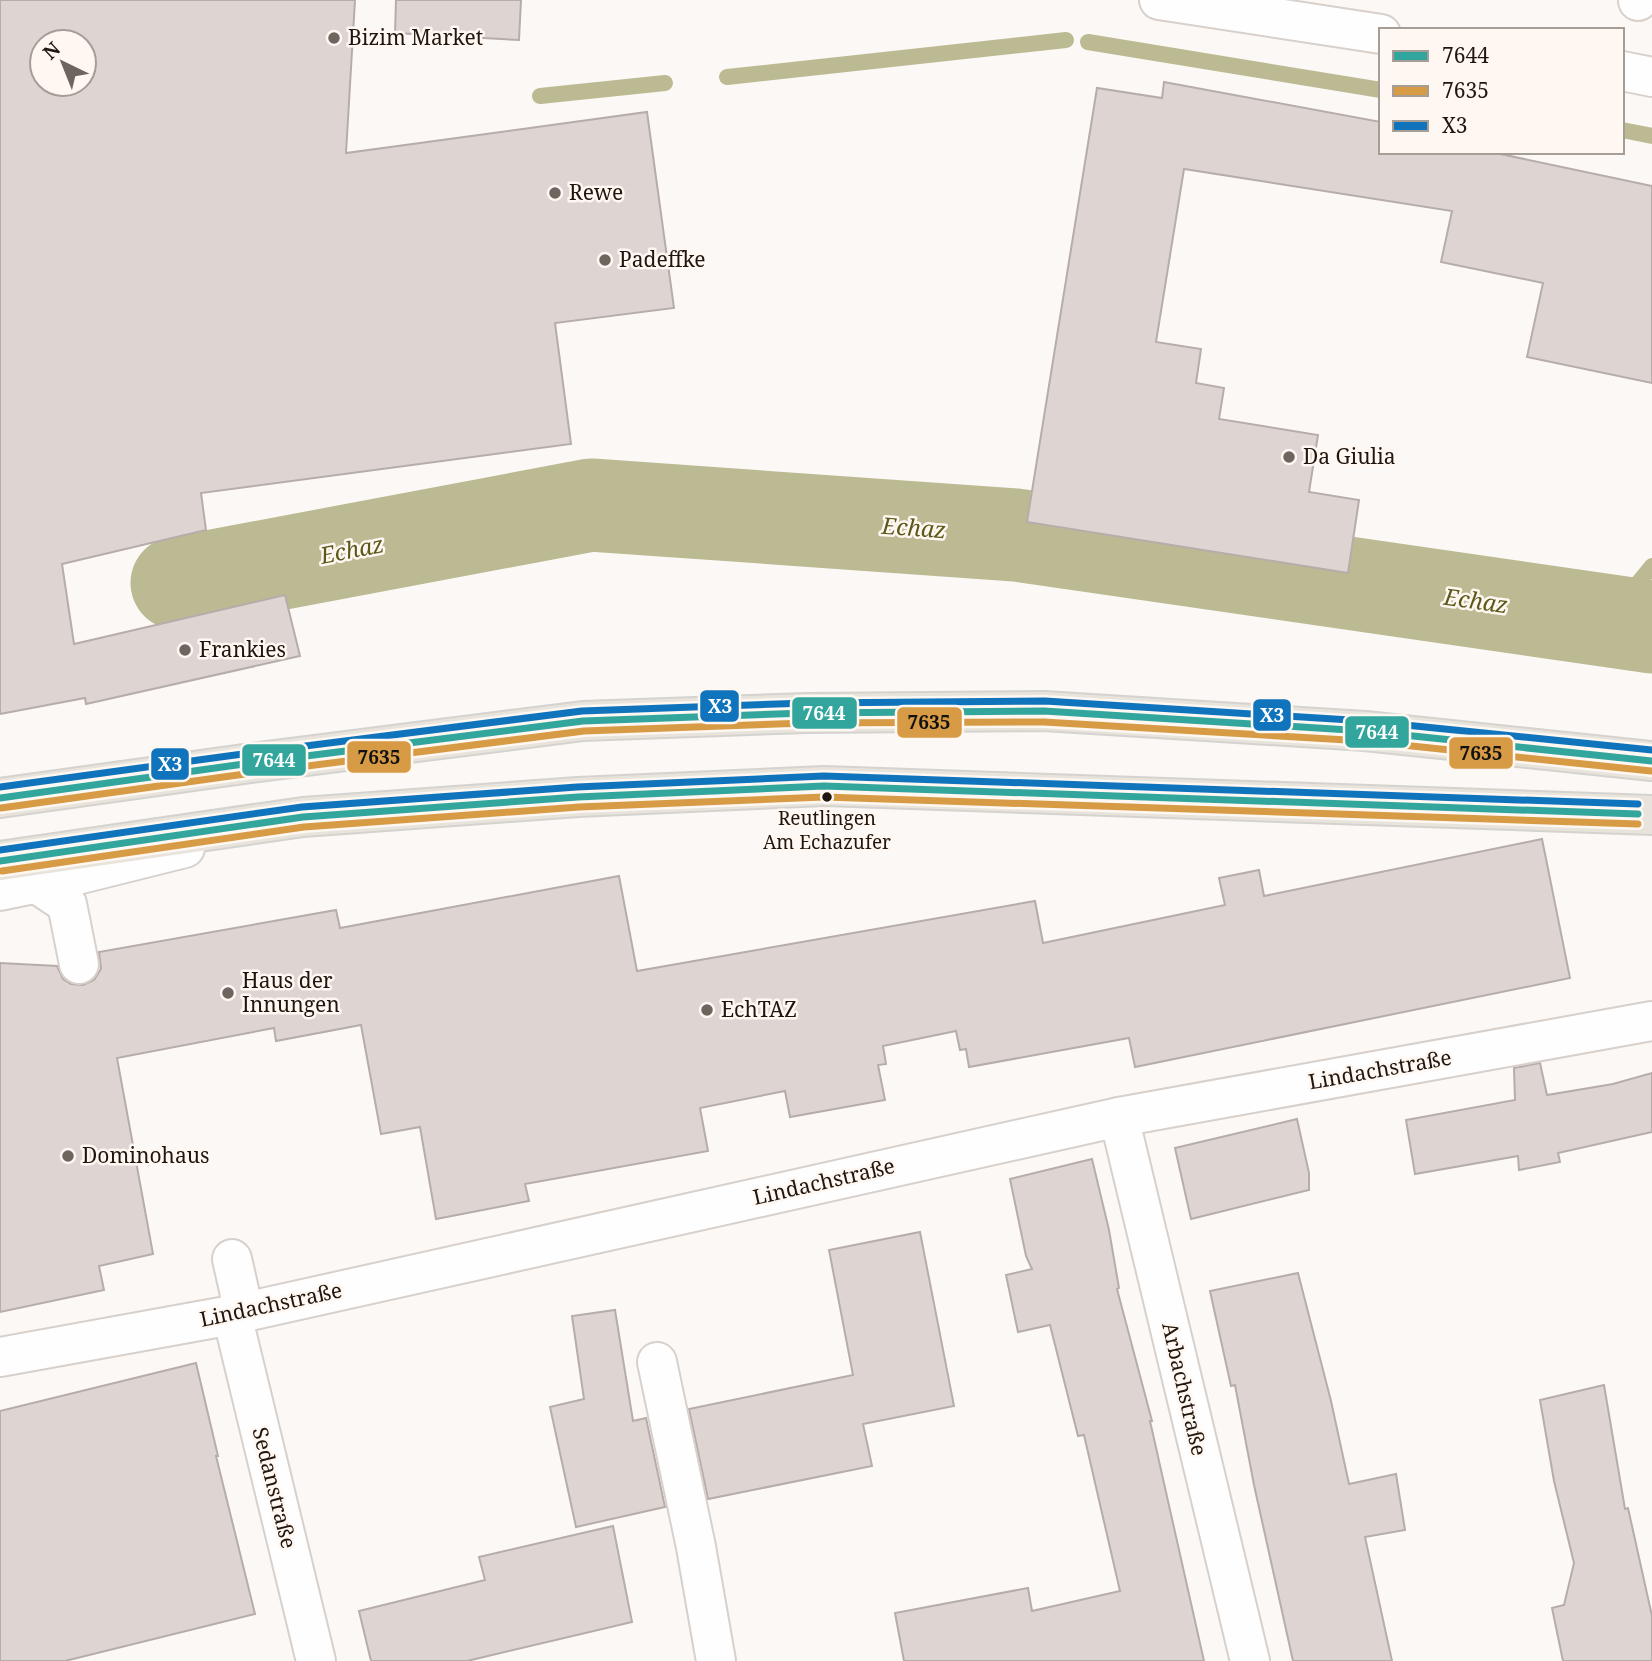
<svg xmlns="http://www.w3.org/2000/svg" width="1652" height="1661" font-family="'Noto Serif',serif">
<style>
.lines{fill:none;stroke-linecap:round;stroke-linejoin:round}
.stream{stroke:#bcba92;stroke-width:16}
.river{stroke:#bcba92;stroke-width:93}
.building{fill:#ded5d2;stroke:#b6adab;stroke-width:2;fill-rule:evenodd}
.minor-casing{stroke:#d8d0cb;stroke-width:42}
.major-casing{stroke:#d5d3cf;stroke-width:42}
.minor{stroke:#fefefe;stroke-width:38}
.major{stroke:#e8e4dc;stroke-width:38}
.bus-1-casing{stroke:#fef7f2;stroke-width:12}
.bus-2-casing{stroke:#fef7f2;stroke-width:12}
.bus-3-casing{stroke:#fef7f2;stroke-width:12}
.bus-1{stroke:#32a69d;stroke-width:7}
.bus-2{stroke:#d79b45;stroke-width:7}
.bus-3{stroke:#1074bc;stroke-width:7}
.poi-dot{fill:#6d655e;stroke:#fef7f2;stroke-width:2.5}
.bus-dot{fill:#21160d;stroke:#fef7f2;stroke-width:2.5}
.labels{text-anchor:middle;stroke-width:5;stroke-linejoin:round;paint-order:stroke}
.bus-label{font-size:19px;fill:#21160d;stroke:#fef7f2}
.poi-label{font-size:21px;fill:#21160d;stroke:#fef7f2;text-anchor:start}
.street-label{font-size:21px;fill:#21160d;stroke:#fef7f2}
.water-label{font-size:23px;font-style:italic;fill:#5c5918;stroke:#fef7f2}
.line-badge{stroke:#fef7f2;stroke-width:2.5}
.badge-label{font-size:19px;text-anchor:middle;font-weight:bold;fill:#fff}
.pale-badge-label{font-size:19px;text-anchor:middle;font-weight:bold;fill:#111}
</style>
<rect width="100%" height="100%" fill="#fbf8f5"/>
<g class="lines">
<!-- stream -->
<g class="stream">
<path d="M1088,42L1381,90"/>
<path d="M727,77L1066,40"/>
<path d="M540,96L665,83"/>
<path d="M1622,130L1652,136"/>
<path d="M1607,621L1652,566"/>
</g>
<!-- river -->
<path class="river" d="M177,583L591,505L1016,535L1652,627"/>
</g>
<!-- building -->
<g class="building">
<path d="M0,0H355L346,153L647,112L674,308L555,323L571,444L201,493L206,530L62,564L74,644L285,595L300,656L86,704L85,698L0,714ZM42,42H84V84H42Z"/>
<path d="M396,0H521L519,40L395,33Z"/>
<path d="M1164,82L1381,122V152H1491L1652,186V383L1527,357L1543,283L1441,262L1452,211L1184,169L1156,342L1201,349L1196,383L1224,388L1219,419L1318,435L1309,492L1359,500L1348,573L1027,522L1097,88L1162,98Z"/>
<path d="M1542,839L1570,978L1135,1067L1129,1038L969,1067L966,1049L960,1050L956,1031L883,1046L886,1064L878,1065L885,1100L790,1117L785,1091L700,1108L708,1151L525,1184L529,1201L436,1219L420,1127L381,1134L361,1025L276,1041L274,1028L117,1058L153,1254L99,1266L104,1290L0,1312V963L57,966L63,979L71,984L83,985L94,980L101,969L99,952L336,910L340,928L619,876L637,971L1035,901L1043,943L1225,905L1219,878L1259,870L1264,896Z"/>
<path d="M1540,1063L1547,1095L1613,1084L1652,1073V1132L1558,1153L1560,1162L1519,1170L1518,1156L1415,1174L1406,1120L1515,1100L1514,1068Z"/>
<path d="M1297,1119L1309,1173V1190L1191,1219L1175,1148Z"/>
<path d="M1092,1159L1109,1230L1119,1288L1117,1289L1152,1421H1150L1204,1661H904L895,1613L1028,1588L1032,1611L1120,1591L1084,1435L1078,1436L1050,1325L1018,1332L1006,1275L1032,1269L1026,1256L1010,1179Z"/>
<path d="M920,1232L954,1406L863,1424L872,1466L708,1499L689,1409L853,1375L829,1250Z"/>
<path d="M1298,1273L1331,1401L1349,1484L1396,1474L1405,1530L1365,1537L1392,1661H1293L1254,1485L1235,1385L1231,1386L1210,1291Z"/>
<path d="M615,1310L633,1421L646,1418L665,1507L576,1527L550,1407L584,1399L572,1316Z"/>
<path d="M196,1363L218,1456H216L255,1614L65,1661H0V1411Z"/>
<path d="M1604,1385L1625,1509L1628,1508L1652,1616V1661H1563L1552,1608L1564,1605L1574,1563L1554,1481L1540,1400Z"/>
<path d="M613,1526L632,1622L467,1661H371L359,1611L485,1580L479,1557Z"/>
</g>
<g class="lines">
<!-- minor casing -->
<g class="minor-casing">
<g id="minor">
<path d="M1159,0L1381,34"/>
<path d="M1638,1L1639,0"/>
<path d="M1622,71L1652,77"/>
<path d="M37,884L67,904L79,964"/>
<path d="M0,891L73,876L185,848"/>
<path d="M1119,1117L1250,1661"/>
<path d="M232,1259L244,1312"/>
<path d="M232,1315L316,1661"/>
<path d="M0,1357L232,1315L1119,1117L1652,1021"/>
<path d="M657,1362L696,1547L716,1661"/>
</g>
</g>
<!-- major casing -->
<g class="major-casing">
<g id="major">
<path d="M0,798L251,763L583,721L807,713L1044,711L1365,731L1652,761"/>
<path d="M0,861L303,817L578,797L824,786L1652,815"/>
</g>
</g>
<!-- minor -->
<use href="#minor" class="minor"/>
<!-- major -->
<use href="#major" class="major"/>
<!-- bus-1 casing -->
<g class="bus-1-casing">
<g id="bus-1">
<path d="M0,798L251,763L583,721L807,713L1044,711L1365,731L1652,761"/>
<path d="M0,861L303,817L578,797L824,786L1638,814"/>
</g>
</g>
<!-- bus-2 casing -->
<g class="bus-2-casing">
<g id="bus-2">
<path d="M1,808L252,773L584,731L807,723L1044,722L1364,741L1651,771"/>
<path d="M2,871L304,827L579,807L824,797L1638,824"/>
</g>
</g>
<!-- bus-3 casing -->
<g class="bus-3-casing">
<g id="bus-3">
<path d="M0,787L250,753L582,711L807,703L1045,701L1366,721L1652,750"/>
<path d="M0,850L302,807L577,787L824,776L1638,804"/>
</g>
</g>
<!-- bus-1 -->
<use href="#bus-1" class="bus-1"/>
<!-- bus-2 -->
<use href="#bus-2" class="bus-2"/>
<!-- bus-3 -->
<use href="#bus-3" class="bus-3"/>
</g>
<!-- markers -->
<g class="poi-dot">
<circle cx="334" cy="38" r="7"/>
<circle cx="555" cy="193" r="7"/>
<circle cx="605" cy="260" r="7"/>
<circle cx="1289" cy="457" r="7"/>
<circle cx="185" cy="650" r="7"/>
<circle cx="228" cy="993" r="7"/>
<circle cx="707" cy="1010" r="7"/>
<circle cx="68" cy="1156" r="7"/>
</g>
<circle class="bus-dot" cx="827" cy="797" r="6"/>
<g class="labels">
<!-- bus labels -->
<g class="bus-label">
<text x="827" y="825">Reutlingen<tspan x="827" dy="24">Am Echazufer</tspan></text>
</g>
<!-- poi labels -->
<g class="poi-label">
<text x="348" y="45">Bizim Market</text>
<text x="569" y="200">Rewe</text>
<text x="619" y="267">Padeffke</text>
<text x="1303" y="464">Da Giulia</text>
<text x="199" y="657">Frankies</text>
<text x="242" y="988">Haus der<tspan x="242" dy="24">Innungen</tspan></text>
<text x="721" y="1017">EchTAZ</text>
<text x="82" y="1163">Dominohaus</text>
</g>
<!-- street labels -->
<g class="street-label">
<text transform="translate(1380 1070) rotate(-10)" y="7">Lindachstraße</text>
<text transform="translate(824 1182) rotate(-13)" y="7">Lindachstraße</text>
<text transform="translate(271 1305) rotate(-12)" y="7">Lindachstraße</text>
<text transform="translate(1184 1389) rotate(77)" y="7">Arbachstraße</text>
<text transform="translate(274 1488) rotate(76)" y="7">Sedanstraße</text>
</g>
<!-- water labels -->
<g class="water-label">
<text transform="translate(914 528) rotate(4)" y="8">Echaz</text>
<text transform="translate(352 550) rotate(-11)" y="8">Echaz</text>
<text transform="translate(1476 601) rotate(8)" y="8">Echaz</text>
</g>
</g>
<g class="line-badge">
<rect x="699" y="689" width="41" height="34" rx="7" fill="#1074bc"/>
<rect x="791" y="696" width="67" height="34" rx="7" fill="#32a69d"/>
<rect x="1252" y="698" width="40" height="34" rx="7" fill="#1074bc"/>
<rect x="896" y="706" width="67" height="33" rx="7" fill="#d79b45"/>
<rect x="1344" y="715" width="66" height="34" rx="7" fill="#32a69d"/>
<rect x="1448" y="736" width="66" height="34" rx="7" fill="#d79b45"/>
<rect x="346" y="740" width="66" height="34" rx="7" fill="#d79b45"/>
<rect x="241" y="743" width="66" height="34" rx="7" fill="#32a69d"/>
<rect x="150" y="747" width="40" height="34" rx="7" fill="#1074bc"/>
</g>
<g class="badge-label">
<text x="720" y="713">X3</text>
<text x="824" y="720">7644</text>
<text x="1272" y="722">X3</text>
<text x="1377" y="739">7644</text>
<text x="274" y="767">7644</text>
<text x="170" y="771">X3</text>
</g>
<g class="pale-badge-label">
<text x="929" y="729">7635</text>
<text x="1481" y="760">7635</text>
<text x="379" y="764">7635</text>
</g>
<!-- legend -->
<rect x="1379" y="28" width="245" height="126" fill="#fef7f2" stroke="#a69d96" stroke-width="2"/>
<rect x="1393" y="51" width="35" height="10" fill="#32a69d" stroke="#a69d96" stroke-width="2"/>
<text x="1442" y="63" font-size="21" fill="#21160d">7644</text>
<rect x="1393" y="86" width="35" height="10" fill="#d79b45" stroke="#a69d96" stroke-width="2"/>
<text x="1442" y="98" font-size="21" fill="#21160d">7635</text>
<rect x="1393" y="121" width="35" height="10" fill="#1074bc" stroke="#a69d96" stroke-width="2"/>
<text x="1442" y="133" font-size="21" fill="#21160d">X3</text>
<!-- north arrow -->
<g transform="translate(63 63) rotate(317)"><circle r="33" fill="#fef7f2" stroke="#a69d96" stroke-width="2"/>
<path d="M0-5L12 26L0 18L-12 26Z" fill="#6d655e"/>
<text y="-10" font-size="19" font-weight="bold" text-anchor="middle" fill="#21160d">N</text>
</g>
</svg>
